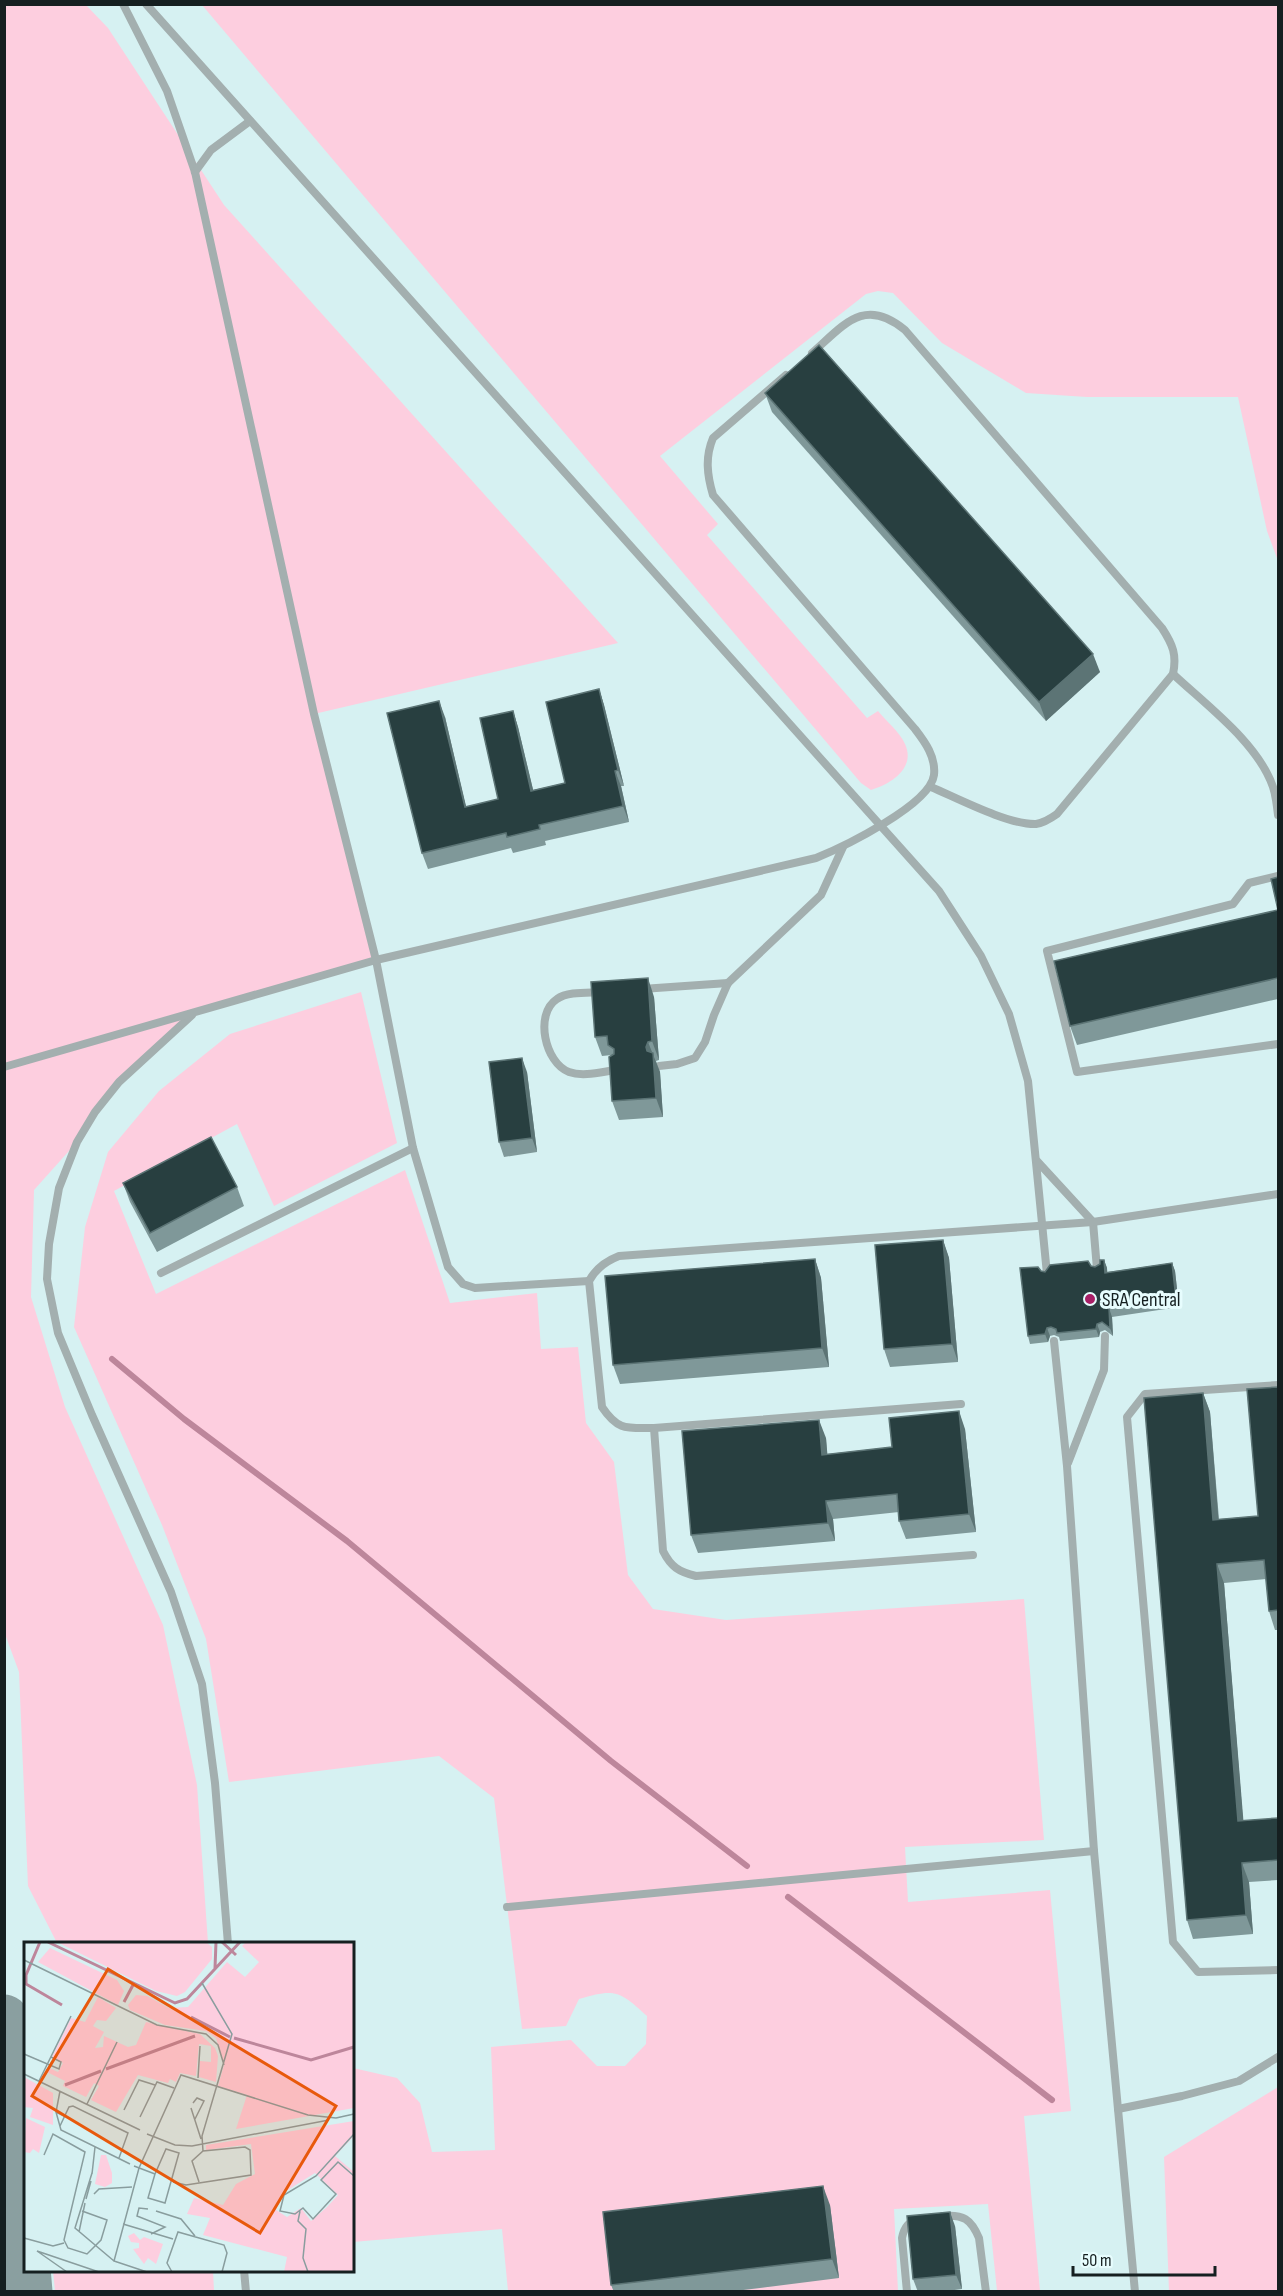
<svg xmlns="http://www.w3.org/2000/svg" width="1283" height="2296" font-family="'Sofia Sans Condensed',sans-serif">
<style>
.green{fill:#fdcedf}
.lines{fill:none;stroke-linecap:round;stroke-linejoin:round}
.stream{stroke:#bd869b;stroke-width:6}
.taxiway{stroke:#8a9fa0;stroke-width:51}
.service{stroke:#a3afaf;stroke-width:8}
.wall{fill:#7f9899}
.shaded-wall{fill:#5c7475}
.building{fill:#283f40;stroke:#5c7475;stroke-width:1.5}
.poi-dot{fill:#a81f66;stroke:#e7fdfe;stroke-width:2}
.labels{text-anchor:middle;stroke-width:6;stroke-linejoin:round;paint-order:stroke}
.poi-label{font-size:20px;fill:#151f20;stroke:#e7fdfe;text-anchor:start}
.inset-river{fill:none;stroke:#bd869b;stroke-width:3}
.inset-road{fill:none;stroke:#899d9e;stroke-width:1.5}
.view{fill:#e8590c;fill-opacity:0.15;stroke:#e8590c;stroke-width:3}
.inset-edge{fill:none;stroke:#151f20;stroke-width:3}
</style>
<rect width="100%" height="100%" fill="#d6f1f2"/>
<!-- green -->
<g class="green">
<path d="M85,4L108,28L224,205L618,643L314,714L376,960L194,1013L119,1082L77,1142L34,1190L31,1297L65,1407L163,1625L197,1785L208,1943H57L28,1886L19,1672L5,1634V5Z"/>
<path d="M202,5H1278V561L1267,531L1238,397H1087L1026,393L942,343L893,293L878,291L866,294L660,456L718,524L707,535L867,718L878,711C886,721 900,732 905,744C916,768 891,784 871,790L861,783Z"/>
<path d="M361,992L397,1143L274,1206L237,1124L114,1191L156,1294L405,1170L450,1303L537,1293L541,1349L578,1347L586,1423L614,1462L628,1575L653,1609L726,1620L1024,1599L1044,1840L905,1847L908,1902L1050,1890L1071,2111L1024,2116L1040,2291H997L988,2204L894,2209L898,2291H508L502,2229L353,2242V2068L397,2078L420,2103L432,2152L495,2150L491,2047L571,2040L597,2066H625L646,2044L647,2016C620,1991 615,1988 579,1999L566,2026L522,2029L494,1798L439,1756L229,1782L206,1639L162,1525L74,1327L85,1227L108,1152L159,1091L230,1034Z"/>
<path d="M1278,2087V2291H1169L1164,2157Z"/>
<path d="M53,2271H213L214,2291H55Z"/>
</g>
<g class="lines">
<!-- stream -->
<g class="stream">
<path d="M112,1359L184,1419L347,1541L611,1761L747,1866"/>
<path d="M788,1897L1052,2100"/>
</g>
<!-- taxiway -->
<path class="taxiway" d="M4,2020L27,2292"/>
<!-- service -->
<g class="service">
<path d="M123,4L167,91L195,172L314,714L376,960L413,1148L448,1267L463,1284L475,1288L589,1281"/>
<path d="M146,4L939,891L981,956L1009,1014L1028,1081L1047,1274"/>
<path d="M195,172L211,150L250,121"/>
<path d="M812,353C844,325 864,296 905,330L1162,628C1173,645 1177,655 1173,674L1057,814C1050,819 1044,823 1036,824C1008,825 957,798 931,787"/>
<path d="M1173,674C1206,705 1258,743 1273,787C1276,796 1277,806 1278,815"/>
<path d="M1278,876L1249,883L1233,904L1047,951L1077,1072L1278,1044"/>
<path d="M642,989L728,983"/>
<path d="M602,992C589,993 568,991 557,999C534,1014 545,1063 569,1072C583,1077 601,1072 615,1070"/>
<path d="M192,1015L119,1082L95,1112L77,1142L59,1188L49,1244L47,1279L58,1333L92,1415L171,1592L202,1684L215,1783L228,1944"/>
<path d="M659,1066L677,1064L695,1058L705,1042L714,1015L728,983L821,895L843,847"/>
<path d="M4,1067L376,960L816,858C843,847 930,805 934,775C936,757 925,742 915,729L713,495C707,475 705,457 713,438L786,375"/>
<path d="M1037,1161L1093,1222L1097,1269"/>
<path d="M161,1273L413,1148"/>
<path d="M1054,1341L1067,1466L1094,1851L1135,2292"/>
<path d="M1278,1385L1145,1394L1127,1417L1173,1942L1198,1972L1278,1970"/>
<path d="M961,1404L654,1428C627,1428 618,1431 602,1407L589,1281C596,1268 606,1261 619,1256L1093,1222L1278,1194"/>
<path d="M654,1428L663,1551C671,1567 679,1572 696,1576L973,1555"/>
<path d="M1068,1463L1104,1370L1105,1336"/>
<path d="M507,1907L1094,1851"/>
<path d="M1118,2109L1182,2096L1239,2081L1278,2057"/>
<path d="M943,2216C963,2214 971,2219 979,2238L986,2292"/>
<path d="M244,2270L246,2292"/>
<path d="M907,2292L902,2238C904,2228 908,2221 918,2220"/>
</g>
</g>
<!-- wall -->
<g class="wall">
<path d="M765,393L1100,672L1046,721L772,412Z"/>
<path d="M599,689L604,705L624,786H621L629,822L545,841L546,845L513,853L511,848L428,869L422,853L445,717L466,807L498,799L513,711L518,727L533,790L565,783Z"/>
<path d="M1278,877V999L1077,1045L1070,1026L1278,910Z"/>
<path d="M654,997L659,1060L656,1061L660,1072L663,1117L619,1120L612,1101V1055L602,1056L595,1037Z"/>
<path d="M527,1072L537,1152L504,1157L499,1142Z"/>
<path d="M123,1183L237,1187L244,1206L157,1252L130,1202Z"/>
<path d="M943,1240L949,1258L958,1362L890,1367L884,1349Z"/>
<path d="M815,1259L821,1278L829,1367L620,1384L613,1365Z"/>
<path d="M1104,1260L1107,1268V1272L1172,1263L1175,1271L1179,1307L1112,1317L1113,1336L1105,1330L1100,1332L1099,1337L1060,1341L1059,1337L1054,1335L1050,1336L1048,1342L1030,1344L1028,1336L1041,1271L1045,1272L1091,1266L1095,1267Z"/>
<path d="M1278,1387V1630H1275L1269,1611L1266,1579L1224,1583L1243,1821L1278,1818V1880L1249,1882L1253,1934L1193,1939L1187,1920L1203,1393L1210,1412L1219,1519L1258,1516Z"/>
<path d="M965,1429L976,1532L906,1539L899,1521V1512L833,1519L835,1541L698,1553L691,1535L826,1438L827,1454L892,1447Z"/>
<path d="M830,2205L839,2278L727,2292H614L611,2285Z"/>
<path d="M955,2226L962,2289L940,2292H918L913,2279Z"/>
</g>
<!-- shaded-wall -->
<g class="shaded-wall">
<path d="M1093,654L1100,672L1046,721L1039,702Z"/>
<path d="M599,689L604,705L624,786L618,770Z"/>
<path d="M439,701L445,717L470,823L465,807Z"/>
<path d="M513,711L518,727L537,806L531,791Z"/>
<path d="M615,771L621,786L629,822L623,806Z"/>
<path d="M648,978L654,997L659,1060L652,1041Z"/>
<path d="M648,1042L660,1072L663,1117L656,1098L646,1047Z"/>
<path d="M522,1058L527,1072L537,1152L532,1138Z"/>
<path d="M943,1240L949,1258L958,1362L952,1344Z"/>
<path d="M815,1259L821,1278L829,1367L822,1348Z"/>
<path d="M1104,1260L1107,1268L1108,1281L1105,1273Z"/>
<path d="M1172,1263L1175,1271L1179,1307L1176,1299Z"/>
<path d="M1109,1308L1112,1317L1113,1336L1110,1328Z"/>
<path d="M1097,1324L1100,1332L1099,1337L1096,1329Z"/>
<path d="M1047,1328L1050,1336L1048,1342L1045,1334Z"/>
<path d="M1203,1393L1210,1412L1220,1539L1213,1520Z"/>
<path d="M959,1411L965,1429L976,1532L969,1514Z"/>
<path d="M819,1420L826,1438L829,1473L822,1455Z"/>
<path d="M826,1501L833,1519L835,1541L828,1523Z"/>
<path d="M1217,1564L1224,1583L1245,1840L1238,1821Z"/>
<path d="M1242,1863L1249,1882L1253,1934L1246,1915Z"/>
<path d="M823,2186L830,2205L839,2278L832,2259Z"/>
<path d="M950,2212L955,2226L962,2289L956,2275Z"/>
</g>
<!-- building -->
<g class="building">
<path d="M819,345L1093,654L1039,702L765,393Z"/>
<path d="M599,689L618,770L615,771L623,806L539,825L540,829L507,837L506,833L422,853L387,713L439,701L465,807L498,799L480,718L513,711L531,791L565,783L546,702Z"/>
<path d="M1278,877V978L1070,1026L1054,961L1278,910L1271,879Z"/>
<path d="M648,978L652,1041L648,1042L646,1047L647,1051L653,1053L656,1098L612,1101L609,1057L614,1054V1049L608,1045L607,1036L595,1037L591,982Z"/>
<path d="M522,1058L532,1138L499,1142L489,1062Z"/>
<path d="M211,1137L237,1187L150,1233L123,1183Z"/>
<path d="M943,1240L952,1344L884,1349L875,1245Z"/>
<path d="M815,1259L822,1348L613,1365L605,1276Z"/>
<path d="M1100,1260H1104L1105,1273L1172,1263L1176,1299L1109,1308L1110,1328L1102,1322L1097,1324L1096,1329L1057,1333L1056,1329L1051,1327L1047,1328L1045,1334L1028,1336L1020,1268L1038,1267L1041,1271L1045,1272L1050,1265L1088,1261L1091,1266L1095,1267L1100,1264Z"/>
<path d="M1278,1387V1610L1269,1611L1264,1560L1217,1564L1238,1821L1278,1818V1860L1242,1863L1246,1915L1187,1920L1144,1398L1203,1393L1213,1520L1258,1516L1247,1389Z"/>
<path d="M959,1411L969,1514L899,1521L897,1494L826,1501L828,1523L691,1535L682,1431L819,1420L822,1455L892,1447L889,1418Z"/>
<path d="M823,2186L832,2259L611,2285L603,2212Z"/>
<path d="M950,2212L956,2275L913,2279L907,2216Z"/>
</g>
<!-- markers -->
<circle class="poi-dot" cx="1090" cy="1299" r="6"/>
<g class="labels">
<!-- poi labels -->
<g class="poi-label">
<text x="1102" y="1306">SRA Central</text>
</g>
</g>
<!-- overview -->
<g transform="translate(24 1942)">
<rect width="330" height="330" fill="#d6f1f2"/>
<path d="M33,0H182L188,5V17L161,50L153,54L132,49ZM222,0H330V166L212,187L223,153L194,144L200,123L192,96L182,89L141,83L106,68L104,63L112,53L123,54L145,66L164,65L203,20L221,35L235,20L218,4ZM26,6L93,38L100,49L94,63L14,20ZM74,55L92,66L82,79L73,78L69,84L80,90L71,106L79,105L80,94L104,105L112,103L122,80L176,92L191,106L194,114L192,140L175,135L176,119L187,120V104L175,102L172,134L156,131L152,140L146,137L144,141L114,133L92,170L67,158L75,144L70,141L62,155L39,144L41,139L23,130L25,126L34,130L39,121L28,115L47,76L61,80ZM0,135L29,151V183L6,175L9,166L0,165ZM2,176L21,185L15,211L9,207L6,211L0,210ZM330,179V194L311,214L330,230V330H260L263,315L179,293L186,276L163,272L170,256L199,263L212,242L231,232L227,202L182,208V203ZM291,231L314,253L303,265L287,279L277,266L263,275L252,268L259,251ZM77,213H82L88,231V241L81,245L71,242ZM110,291L116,298L120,295L139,302L132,322L124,316L120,322L109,307L115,306V301L107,300L104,294Z" fill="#fdcedf" fill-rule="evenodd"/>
<path class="inset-river" d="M16,0L2,33V42L38,63M24,0L151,61L163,57L216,0M198,0L212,13M191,26L192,0M100,60L109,43M167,75L206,95M210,96L287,118L330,105M82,127L171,94M41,143L77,129"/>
<path class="inset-road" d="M0,18L133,83L182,92L194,103L200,123M178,41L208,92L178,194L179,209M0,112L35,127L37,120L27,115M0,132L116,188M174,136L176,104M15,139L47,74M36,149L32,170L40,174M169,161L173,156L180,159L171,177M63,162L93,100M167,166L177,197M100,168L115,138L131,143M32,170L37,188L106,222M116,175L133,140L150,146M312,176L330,172M36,184L45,165L49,164L104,191L95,216M123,192L151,203L168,204L305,178M330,192L292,234L260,253L256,269L271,272L279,266L289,277L312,252L297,238L314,220L330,234M20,213L29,192L61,210L40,298L44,306L63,312L77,298L83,278L58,269M110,224L131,232L124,256L141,261L155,211L142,207L131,232M68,231L51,286L90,319M68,232L71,205M149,240L162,243L227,233L226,208L221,205L179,209L168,219L175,240M70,252L75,247L108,245M62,257L67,239M124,267L115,266L113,274L141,285L127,292M132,269L157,277L171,294M276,269L274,279L282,287L279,316L284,330M99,282L149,297M55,290L61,261M0,296L29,304L40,301M43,330L13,309L75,330M123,330L90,319L115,226L157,133L284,173L312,176M148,330L143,321L154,290L200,303L203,311L198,330"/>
<path class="view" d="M84,27L312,164L236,291L8,154Z"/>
<rect width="330" height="330" class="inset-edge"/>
</g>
<!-- border -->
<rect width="1283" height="2296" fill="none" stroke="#151f20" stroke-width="12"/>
<!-- scale -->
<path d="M1073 2266v9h142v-9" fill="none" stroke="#151f20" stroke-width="3"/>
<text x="1082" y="2266" font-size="18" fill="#151f20" stroke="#e7fdfe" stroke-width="4.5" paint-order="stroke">50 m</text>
</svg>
